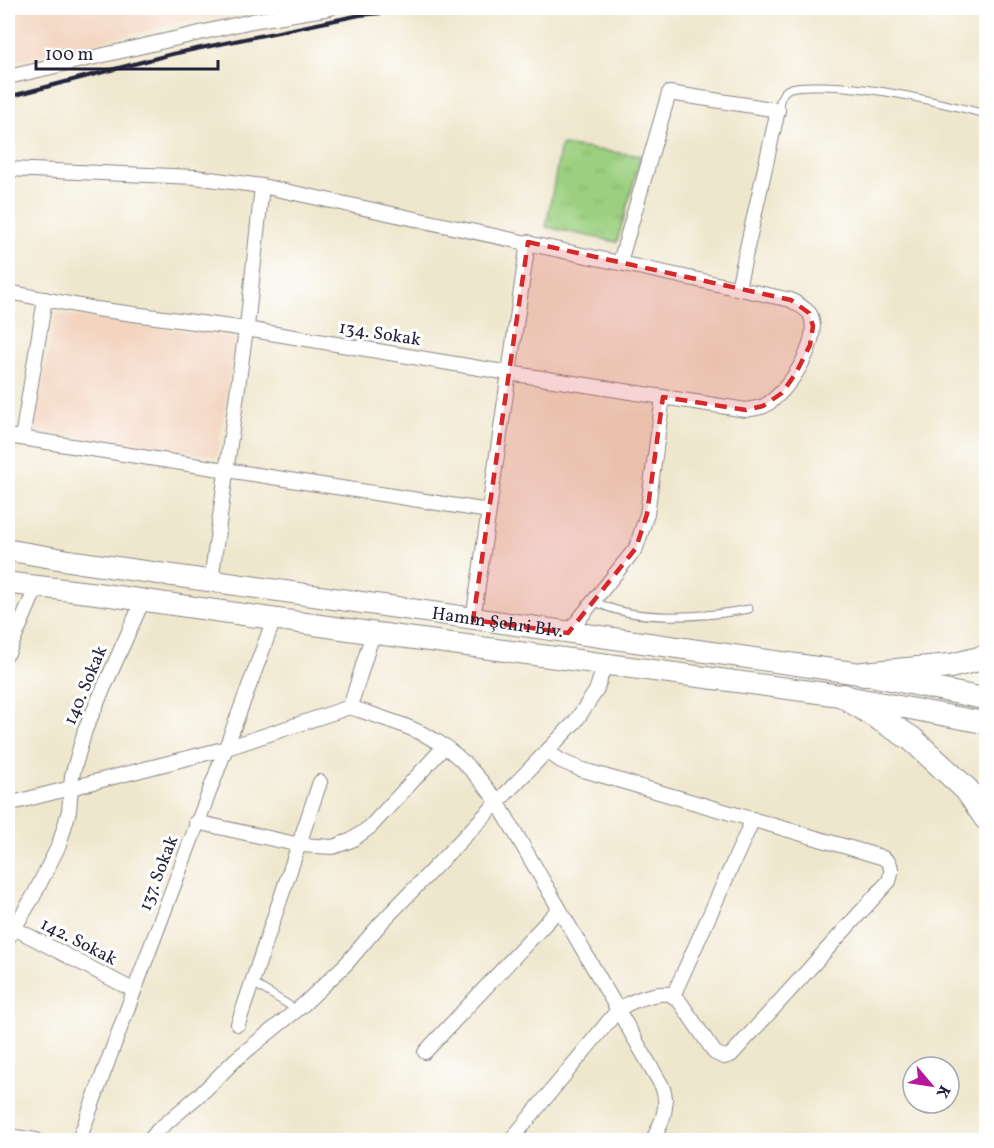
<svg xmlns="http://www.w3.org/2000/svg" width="994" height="1148" font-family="Vollkorn,serif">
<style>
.built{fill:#f3d4bf}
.grass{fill:url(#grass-tufts);stroke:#5f795e;stroke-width:1.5}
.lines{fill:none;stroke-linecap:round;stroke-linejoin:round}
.lane-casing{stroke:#888484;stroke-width:9}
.street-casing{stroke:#888484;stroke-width:16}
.primary-casing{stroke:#888484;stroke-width:23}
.highway-casing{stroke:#888484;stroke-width:26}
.lane{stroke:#fff;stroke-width:7}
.street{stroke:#fff;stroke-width:14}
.primary{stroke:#fff;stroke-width:21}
.highway{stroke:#fff;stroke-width:24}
.rail{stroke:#22223b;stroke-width:4}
.marked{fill:#d62828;fill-opacity:0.2;stroke:#d62828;stroke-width:4.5;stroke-dasharray:12 8;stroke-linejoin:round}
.labels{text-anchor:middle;stroke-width:6;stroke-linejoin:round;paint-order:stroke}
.street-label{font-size:18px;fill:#22223b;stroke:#fff}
</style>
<defs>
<pattern id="grass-tufts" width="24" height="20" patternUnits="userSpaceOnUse" patternTransform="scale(1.5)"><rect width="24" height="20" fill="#9cd080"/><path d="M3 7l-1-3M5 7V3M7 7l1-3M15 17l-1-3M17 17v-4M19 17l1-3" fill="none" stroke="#86b270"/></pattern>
</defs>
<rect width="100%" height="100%" fill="#fff"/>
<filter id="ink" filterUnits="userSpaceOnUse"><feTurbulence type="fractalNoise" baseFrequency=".0167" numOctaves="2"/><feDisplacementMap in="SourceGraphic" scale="12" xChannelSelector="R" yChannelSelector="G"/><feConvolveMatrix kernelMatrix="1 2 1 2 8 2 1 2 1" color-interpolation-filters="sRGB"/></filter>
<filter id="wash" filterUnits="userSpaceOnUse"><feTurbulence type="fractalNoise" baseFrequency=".008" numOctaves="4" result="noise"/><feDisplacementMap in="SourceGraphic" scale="24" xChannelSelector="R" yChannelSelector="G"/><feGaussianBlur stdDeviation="1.35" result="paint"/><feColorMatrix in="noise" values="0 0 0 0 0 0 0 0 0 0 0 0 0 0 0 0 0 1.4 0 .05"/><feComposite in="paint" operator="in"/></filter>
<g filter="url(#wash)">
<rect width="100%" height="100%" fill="#efe7cd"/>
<!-- built -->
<g class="built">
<path d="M8,8H241V12L195,19L8,63Z"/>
<path d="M56,313L236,338L217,456L34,431Z"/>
</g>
<!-- grass -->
<path class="grass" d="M561,145L641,156L617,242L546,227Z"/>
</g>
<g filter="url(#ink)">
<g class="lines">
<!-- lane casing -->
<g class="lane-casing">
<g id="lane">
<path d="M778,110C780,101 781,91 791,88C801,85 813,86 823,86C878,87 933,101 986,114"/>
<path d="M594,601C633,623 706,617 749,609"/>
<path d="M253,983L297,1010"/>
</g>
</g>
<!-- street casing -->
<g class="street-casing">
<g id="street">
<path d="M8,77L252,21L330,8"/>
<path d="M8,169L195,177L262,186"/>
<path d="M620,262L669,93L778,110L738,288"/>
<path d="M8,292L96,309L246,329L509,373L746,410C751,409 759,408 764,406C787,394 823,341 810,314C807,309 797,304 791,300L262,186L247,327L246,329L211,581"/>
<path d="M8,436L489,511"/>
<path d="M22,438L45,299"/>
<path d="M473,620L528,242"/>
<path d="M568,633L636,548L647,514L663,397"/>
<path d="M8,653L37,586"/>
<path d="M350,707C422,731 452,738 498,803L662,1086C670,1106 662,1122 653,1140"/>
<path d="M8,804L227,748L350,707L373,633"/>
<path d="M196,822L300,845L333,847L352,840L370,827L445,746"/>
<path d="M8,925L133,990"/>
<path d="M8,938L33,897L59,845L69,811L72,776L85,730L143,600"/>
<path d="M673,996L753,819"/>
<path d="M238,1024L320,782"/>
<path d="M425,1052L559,909"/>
<path d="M8,1136L36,1140"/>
<path d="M79,1140C142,966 210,793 274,619"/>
<path d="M150,1140L158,1130L205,1090L235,1060L303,1005L346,964L381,923L575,722L596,691L605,664"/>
<path d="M511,1140L617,1011C626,1002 656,992 668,994C673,995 677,999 680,1002L715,1053L724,1057L731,1055L889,881C893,870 892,862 881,857L580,769L561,761L547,751"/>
</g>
</g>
<!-- primary casing -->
<g class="primary-casing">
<g id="primary">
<path id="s1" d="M8,550L78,562L863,674L986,699"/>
<path d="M8,583L93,593L373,633L844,696L986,723"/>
</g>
</g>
<!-- highway casing -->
<g class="highway-casing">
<g id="highway">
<path d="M863,674L951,666L986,657"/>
<path d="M844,696L912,739L967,790L986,818"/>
</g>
</g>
<!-- lane -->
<use href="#lane" class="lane"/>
<!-- street -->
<use href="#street" class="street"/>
<!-- primary -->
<use href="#primary" class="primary"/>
<!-- highway -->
<use href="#highway" class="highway"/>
<!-- rail -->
<path class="rail" d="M8,97L172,54L360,15L438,8"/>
</g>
</g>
<!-- marked area -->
<path class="marked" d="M528,242L791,300L809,313L813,326L810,345L796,373L782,393L763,406L746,410L663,397L647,514L636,548L568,633L473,620Z"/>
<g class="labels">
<!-- street labels -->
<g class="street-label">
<text transform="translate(380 333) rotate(9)" y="6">134. Sokak</text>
<text dy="6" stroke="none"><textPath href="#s1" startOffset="495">Hamm Şehri Blv.</textPath></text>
<text transform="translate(85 685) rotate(-67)" y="6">140. Sokak</text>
<text transform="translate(158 873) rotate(-69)" y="6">137. Sokak</text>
<text transform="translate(79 941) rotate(27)" y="6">142. Sokak</text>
</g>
</g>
<!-- margin -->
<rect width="994" height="1148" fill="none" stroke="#fff" stroke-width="30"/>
<!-- north arrow -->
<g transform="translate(931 1085) rotate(119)"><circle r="28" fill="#ffffff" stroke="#a7a7b1" stroke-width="1.5"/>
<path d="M0-4.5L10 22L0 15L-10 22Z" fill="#b5179e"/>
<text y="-9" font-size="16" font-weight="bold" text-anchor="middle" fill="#22223b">K</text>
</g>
<!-- scale -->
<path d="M36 60v9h182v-9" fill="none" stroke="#22223b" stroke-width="3"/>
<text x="45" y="60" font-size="18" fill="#22223b" stroke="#ffffff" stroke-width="4.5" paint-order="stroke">100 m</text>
</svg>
